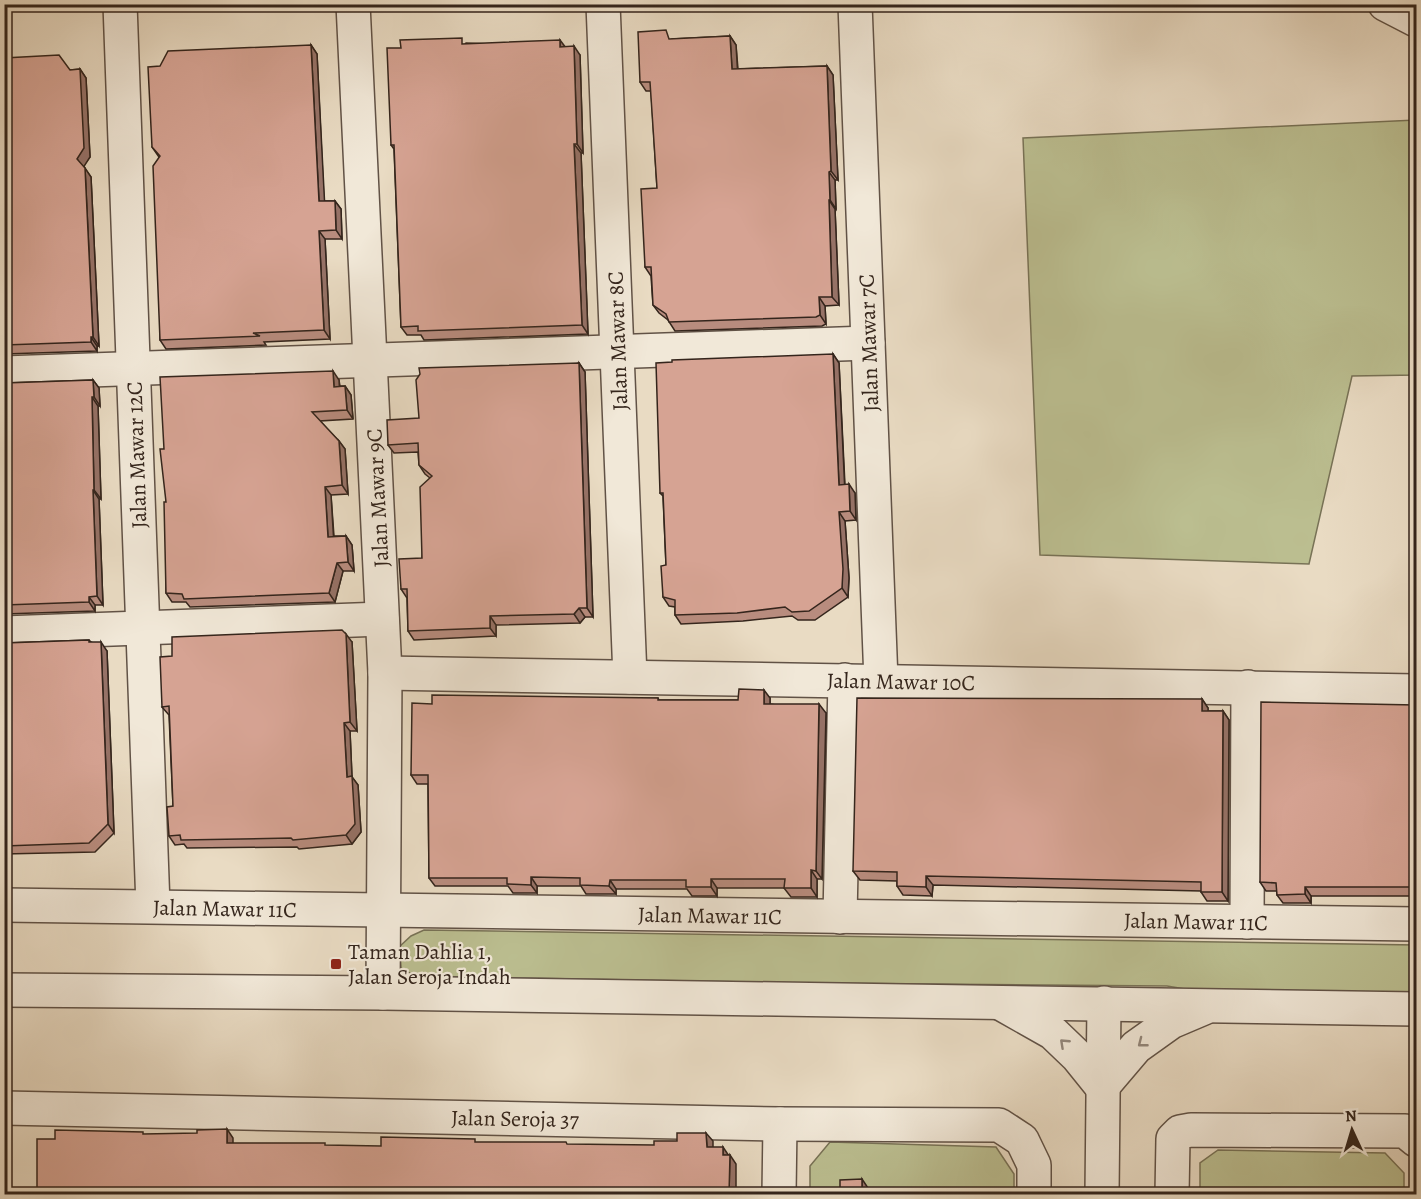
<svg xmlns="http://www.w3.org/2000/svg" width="1421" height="1199" font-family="Alegreya,serif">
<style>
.green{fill:#bbbe90;stroke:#787256;stroke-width:1.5}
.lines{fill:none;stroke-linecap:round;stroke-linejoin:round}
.minor-casing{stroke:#615246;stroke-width:36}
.minor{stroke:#f1e8d8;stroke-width:33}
.wall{fill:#b88c7e;stroke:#34251c;stroke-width:1.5}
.shaded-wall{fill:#967267;stroke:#34251c;stroke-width:1.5}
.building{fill:#d6a393;stroke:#34251c;stroke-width:1.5}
.oneway{stroke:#92867a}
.poi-dot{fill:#8f2418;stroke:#f1e8d8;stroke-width:2}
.labels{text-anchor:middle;stroke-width:4.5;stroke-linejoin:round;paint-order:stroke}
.street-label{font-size:22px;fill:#34251c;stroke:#f1e8d8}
.poi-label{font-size:22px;fill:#34251c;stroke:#f1e8d8;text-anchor:start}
</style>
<rect width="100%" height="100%" fill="#e9dbc3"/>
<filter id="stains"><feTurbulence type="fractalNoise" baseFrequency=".00333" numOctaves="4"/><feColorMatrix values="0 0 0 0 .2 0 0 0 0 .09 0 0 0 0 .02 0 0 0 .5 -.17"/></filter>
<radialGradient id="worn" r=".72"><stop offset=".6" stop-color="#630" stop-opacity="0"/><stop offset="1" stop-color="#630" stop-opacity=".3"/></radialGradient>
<!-- green -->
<g class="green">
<path d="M1416,120V375L1352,376L1309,564L1040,555L1023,138Z"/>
<path d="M424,930L1416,945V999L1203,992L1167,986L808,983L415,976L401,968L399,947L411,936Z"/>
<path d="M830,1142L996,1147L1014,1174V1194H810V1166Z"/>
<path d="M1218,1150L1385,1153L1404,1173V1194H1200V1163Z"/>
</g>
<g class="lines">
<!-- minor casing -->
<g class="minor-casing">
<g id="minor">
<path d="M120,4L153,906"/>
<path d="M353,4L385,673L383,993"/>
<path d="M603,4L630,677"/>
<path d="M855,4L881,681"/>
<path d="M1385,4L1416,20"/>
<path d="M4,373L868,343"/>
<path d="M4,633L382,619"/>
<path d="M385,673L1416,691"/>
<path d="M4,905L1416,924"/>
<path d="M840,917L845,680"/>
<path d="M1247,922L1248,687"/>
<path d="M4,990L383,993L1416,1009"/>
<path d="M1000,1003L1053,1033L1077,1056L1102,1087L1136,1047L1171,1022L1204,1008"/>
<path d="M4,1108L780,1124L999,1125L1022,1140L1034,1165V1194"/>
<path d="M779,1194L780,1124"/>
<path d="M1102,1194L1104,1003"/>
<path d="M1172,1194L1173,1139L1180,1132L1191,1130L1405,1131L1416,1140"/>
</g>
</g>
<!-- minor -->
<use href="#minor" class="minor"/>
</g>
<!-- wall -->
<g class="wall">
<path d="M730,36L736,45L738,69L827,66L833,75L838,180H835L836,209H835L839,305L825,306L826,324L822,326L675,331L668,320L659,313L653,305L651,276L645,267L657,188L651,91H646L640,82L672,39Z"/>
<path d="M466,43L565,47L580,55L583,153H581L588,334L424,340L421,335H407L401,327L394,149L391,145Z"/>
<path d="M311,45L317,54L324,201H335L341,209L342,239H325L330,339L264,342L266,345L166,349L160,340L159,157L152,147Z"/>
<path d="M4,58L70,70L80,69L86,78L90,157L83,166L91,177L99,346H97V351L4,354Z"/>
<path d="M833,354L839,363L845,485L855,493L856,520L845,521L849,578L848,597L815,620H798L792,616L743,621L681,624L675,615V607L669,606L663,597L666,565L663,496L660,493Z"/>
<path d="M579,363L585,372L593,617H585L580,623L496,625V636L414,640L408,631L407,598L401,589L422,558L430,478L425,474L419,465L418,452L394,453L388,445L419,418Z"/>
<path d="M93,380L99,388L100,406H98L101,499H99L103,605H95V611L4,614V383Z"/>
<path d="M339,380L340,386H345L351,395L353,419L320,421L339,441L345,449L348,494L331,495L334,536H346L352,545L354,571H343L335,602L190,607L186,602H172L166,593V502L164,449Z"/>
<path d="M89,640L91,642L107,651L114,833L95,852L4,854V643Z"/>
<path d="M352,642L357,731H350L352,777L358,785L361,832L352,844L299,849L297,847L187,848L184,844L175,845L169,836L173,806L169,715L162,707Z"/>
<path d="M658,698L659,700H738L770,698V704L826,713L822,879H817V897H791L784,888H717V896H692L687,889H616V894H586L581,886H537V893H513L508,886H435L429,878L428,784H417L411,775L432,704Z"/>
<path d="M1202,699L1208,708V711H1223L1229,720L1228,901H1207L1201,892V891L933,885L932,896L903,895L897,886V881L860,880L853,871Z"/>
<path d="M1416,705V896H1311V903H1283L1277,895V891H1266L1260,882Z"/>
</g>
<!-- shaded-wall -->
<g class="shaded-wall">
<path d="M730,36L736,45L738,78L732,69Z"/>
<path d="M560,40L566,48L560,47Z"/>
<path d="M311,45L317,54L325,210L319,201Z"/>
<path d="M574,46L580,55L583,153L577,144Z"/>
<path d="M827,66L833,75L838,180L831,171Z"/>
<path d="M80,69L86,78L90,157L83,168L77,159Z"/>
<path d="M574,144L581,153L588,334L582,325Z"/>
<path d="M85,168L91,177L99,346L93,337Z"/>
<path d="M829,172L835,180L836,209L830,200Z"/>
<path d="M829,200L835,209L839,305L832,297Z"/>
<path d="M335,201L341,209L342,239L336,230Z"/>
<path d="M319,231L325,239L330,339L324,330Z"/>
<path d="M819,297L825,306L826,324L820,315Z"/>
<path d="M91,337L97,346V351L91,342Z"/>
<path d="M833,354L839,363L845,494L839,485Z"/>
<path d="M579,363L585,372L593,617L587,608Z"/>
<path d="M333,371L339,380L340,396L334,387Z"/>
<path d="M93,380L99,388L100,406L94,397Z"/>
<path d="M345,386L351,395L353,419L347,410Z"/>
<path d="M92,397L98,406L101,499L94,490Z"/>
<path d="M339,441L345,449L348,494L342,485Z"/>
<path d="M849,484L855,493L856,520L850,511Z"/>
<path d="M325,487L331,495L334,545L328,537Z"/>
<path d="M93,490L99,499L103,605L97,596Z"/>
<path d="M839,512L845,521L849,578L848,597L842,588Z"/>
<path d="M346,536L352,545L354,571L348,562Z"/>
<path d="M337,563L343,571L335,602L329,593Z"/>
<path d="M89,597L95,605V611L89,602Z"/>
<path d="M579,608L585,617L580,623L574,614Z"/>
<path d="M490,616L496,625V636L490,628Z"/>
<path d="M346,634L352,642L357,731L350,722Z"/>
<path d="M101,642L107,651L114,833L108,824Z"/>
<path d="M764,690L770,698V712L764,704Z"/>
<path d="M1202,699L1208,708V720L1202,711Z"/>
<path d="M819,704L826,713L822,879L816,871Z"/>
<path d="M1223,711L1229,720L1228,901L1222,892Z"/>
<path d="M344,723L350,731L352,777L358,785L361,832L352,844L346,835L347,777Z"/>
<path d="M811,870L817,879V897L811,888Z"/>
<path d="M926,876L933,885L932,896L926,887Z"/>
<path d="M531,877L537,886V893L531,885Z"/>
<path d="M711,879L717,888V896L711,887Z"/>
<path d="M610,880L616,889V894L609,886Z"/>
<path d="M1305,887L1311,896V903L1305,894Z"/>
<path d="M227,1129L233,1138V1152L227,1143Z"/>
<path d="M706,1133L713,1141V1156L707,1147Z"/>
<path d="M723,1147L729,1156L723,1155Z"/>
<path d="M730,1155L736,1164V1194H729Z"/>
<path d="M862,1179L868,1188V1194H862Z"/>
</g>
<!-- building -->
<g class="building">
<path d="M666,30L669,39L730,36L732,69L827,66L831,171L829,172L830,200H829L832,297H819L820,315L816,317L669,322L666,314L653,305L651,267H645L641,189L657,188L650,82H640L638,32Z"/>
<path d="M462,38V44L560,40V47L574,46L577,144H574L582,325L418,331V326L401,327L394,145H391L387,48H401L400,40Z"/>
<path d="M311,45L319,201H335L336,230L319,231L324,330L253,333L260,336L160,340L153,166L160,156L152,147L148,67L160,66L168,51Z"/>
<path d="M59,55L70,70L80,69L84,148L77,159L85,168L93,337H91V342L4,345V58Z"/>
<path d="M833,354L839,485L849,484L850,511L839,512L843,569L842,588L809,611L792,612L785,607L737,613L675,615V600L663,597L661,566L666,565L663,493H660L656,363L672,362V360Z"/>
<path d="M579,363L587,608H579L574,614L490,616V628L408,631L407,589H401L399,559L422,558L420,487L432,476L419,465L418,443L388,445L387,420L419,418L416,380L420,374L419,368Z"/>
<path d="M333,371L334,387L345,386L347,410L312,412L339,441L342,485L325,487L328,537L346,536L348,562L337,563L329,593L184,599L182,594L166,593L164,502H166L160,449H164L160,377Z"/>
<path d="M93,380L94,397H92L94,490H93L97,596L89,597V602L4,605V383Z"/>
<path d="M342,630L346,634L350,722L344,723L347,777L352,776L355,824L346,835L293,840L291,838L181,840L180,835L169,836L167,807L173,806L170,730L169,706L162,707L160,657L172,656V637Z"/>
<path d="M89,640V642H101L108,824L89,843L4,846V643Z"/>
<path d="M739,689L764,690V704H819L816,871L811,870V888H784L785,879H711V887H686V880H610L609,886L580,885V878L531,877V885L507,884V878H429L428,775H411L412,703L432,704V695L658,698V700H738Z"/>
<path d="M857,698L1202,699V711H1223L1222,892H1201V882L926,876V887L897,886V872L853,871Z"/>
<path d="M1261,702L1416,705V887H1305V894L1277,895L1276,883L1260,882Z"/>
<path d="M227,1129V1143H325V1145L381,1146V1137L475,1139V1142H566L567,1144L654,1145V1141H677V1133H706L707,1147H723V1155H730L729,1194H37V1139H55V1130L143,1132V1134L197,1133V1130Z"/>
<path d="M862,1179V1194H840V1180Z"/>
</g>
<!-- one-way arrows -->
<defs><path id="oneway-chevron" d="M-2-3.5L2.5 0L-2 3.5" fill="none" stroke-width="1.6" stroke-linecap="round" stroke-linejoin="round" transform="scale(1.5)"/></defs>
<g class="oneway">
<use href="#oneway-chevron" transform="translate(1064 1043) rotate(-137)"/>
<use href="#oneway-chevron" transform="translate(1142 1043) rotate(142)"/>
</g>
<!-- markers -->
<rect class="poi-dot" x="330" y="958" width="12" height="12" rx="3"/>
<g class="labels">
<!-- street labels -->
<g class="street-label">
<text transform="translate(617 341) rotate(-92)" y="8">Jalan Mawar 8C</text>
<text transform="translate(868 343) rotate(-92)" y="8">Jalan Mawar 7C</text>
<text transform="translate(136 455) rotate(-92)" y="8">Jalan Mawar 12C</text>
<text transform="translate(377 498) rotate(-93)" y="8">Jalan Mawar 9C</text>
<text transform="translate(901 681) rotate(1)" y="8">Jalan Mawar 10C</text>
<text transform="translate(225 908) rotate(1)" y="8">Jalan Mawar 11C</text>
<text transform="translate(710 915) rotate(1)" y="8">Jalan Mawar 11C</text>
<text transform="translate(1196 921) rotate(1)" y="8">Jalan Mawar 11C</text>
<text transform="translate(515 1118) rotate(1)" y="8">Jalan Seroja 37</text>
</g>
<!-- poi labels -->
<g class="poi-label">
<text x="348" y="959">Taman Dahlia 1,<tspan x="348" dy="25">Jalan Seroja Indah</tspan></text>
</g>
</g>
<!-- margin -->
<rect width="1421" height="1199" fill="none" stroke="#e9dbc3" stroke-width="24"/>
<rect x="6" y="6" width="1409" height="1187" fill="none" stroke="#34251c" stroke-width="3"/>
<rect x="12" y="12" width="1397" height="1175" fill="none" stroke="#34251c" stroke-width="1.5"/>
<!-- north arrow -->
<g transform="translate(1352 1130) rotate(356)" stroke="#f1e8d8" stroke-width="4.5" paint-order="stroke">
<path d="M0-4.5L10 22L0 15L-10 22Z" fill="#34251c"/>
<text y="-9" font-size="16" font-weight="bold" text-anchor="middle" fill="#34251c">N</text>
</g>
<rect width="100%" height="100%" filter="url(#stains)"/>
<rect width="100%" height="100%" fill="url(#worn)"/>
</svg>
